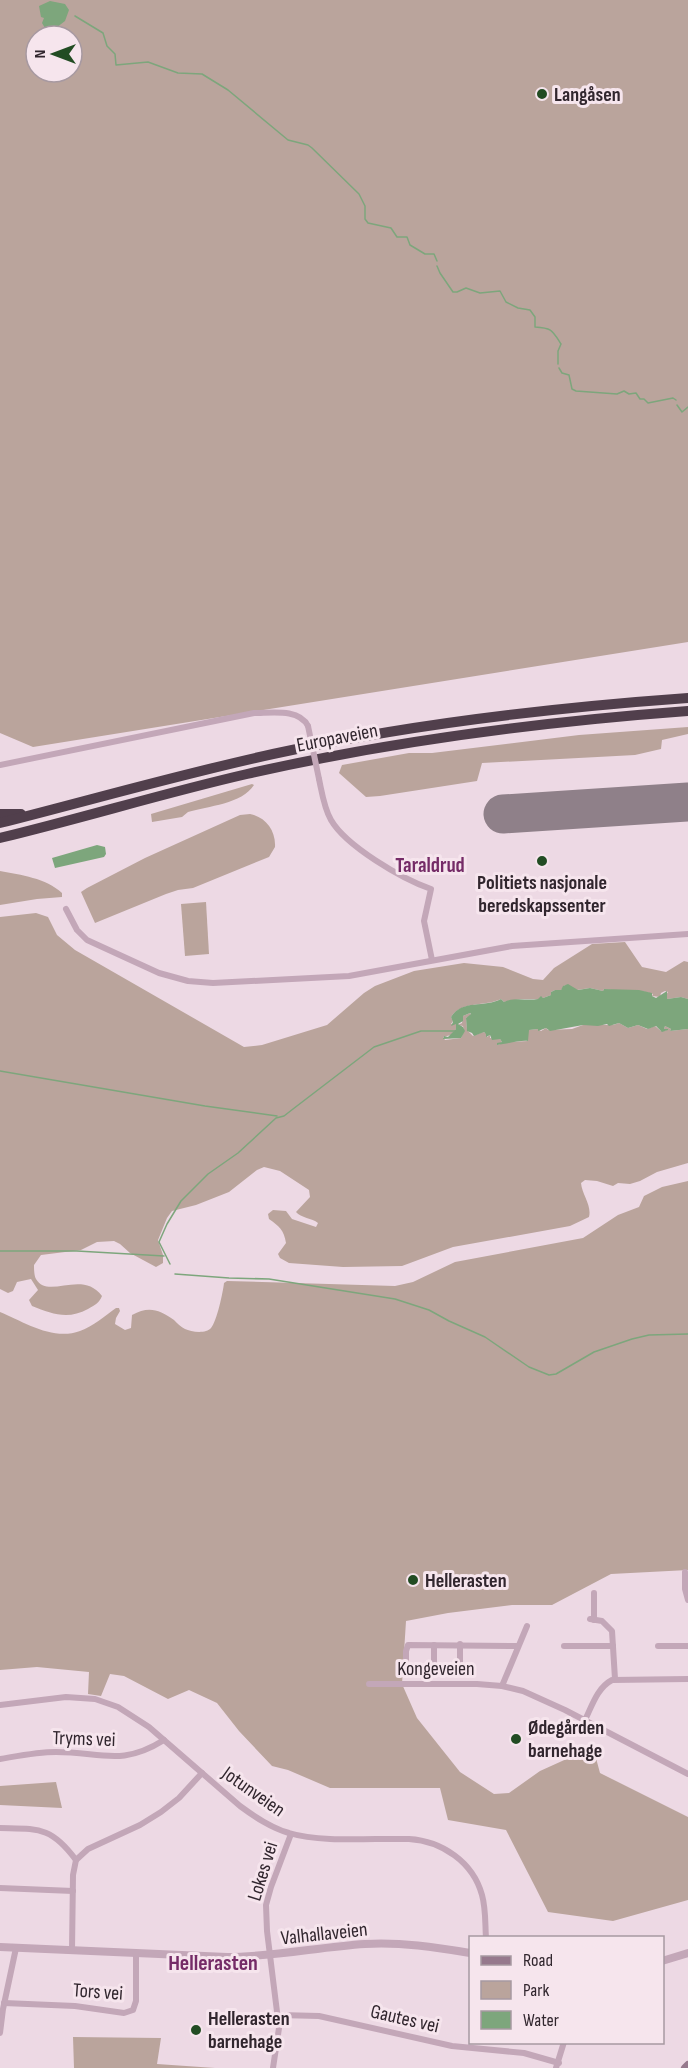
<svg xmlns="http://www.w3.org/2000/svg" width="688" height="2068" font-family="'Sofia Sans Condensed',sans-serif">
<style>
.green{fill:#baa49c;fill-rule:evenodd}
.water{fill:#7da67c}
.lines{fill:none;stroke-linecap:round;stroke-linejoin:round}
.stream{stroke:#7da67c;stroke-width:1.5}
.runway{stroke:#8f8089;stroke-width:39}
.minor{stroke:#c3a7b8;stroke-width:6}
.tertiary{stroke:#c3a7b8;stroke-width:8}
.secondary{stroke:#96798d;stroke-width:8}
.motorway{stroke:#513f4c;stroke-width:10}
.minor-bridge{stroke:#c3a7b8;stroke-width:6}
.poi-dot{fill:#224c23;stroke:#f6e5ed;stroke-width:2}
.labels{text-anchor:middle;stroke-width:6;stroke-linejoin:round;paint-order:stroke}
.poi-label{font-size:20px;font-weight:bold;fill:#31262e;stroke:#f6e5ed;text-anchor:start}
.street-label{font-size:20px;fill:#31262e;stroke:#f6e5ed}
.neighbourhood-label{font-size:21px;font-weight:bold;fill:#752b67;stroke:#f6e5ed}
.quarter-label{font-size:22px;font-weight:bold;fill:#752b67;stroke:#f6e5ed}
</style>
<rect width="100%" height="100%" fill="#edd9e4"/>
<!-- green -->
<g class="green">
<path d="M0,0H688V642L33,747L0,733ZM36,36H72V72H36Z"/>
<path d="M688,727V734L662,740L661,749L635,755L482,763L477,781L380,796L366,797L339,773L342,765L409,753H432L579,735Z"/>
<path d="M252,784L254,785C242,804 208,806 188,812L182,817L152,822L151,814Z"/>
<path d="M250,814C265,817 276,830 275,847L269,857L193,888L178,890L166,894L95,923L81,892L87,888L145,858L240,815Z"/>
<path d="M0,871C21,875 46,878 62,893V897L37,899L0,905Z"/>
<path d="M206,902L209,954L185,956L181,904Z"/>
<path d="M36,913L48,917L57,935L75,950L244,1047L262,1045L327,1025L364,993L375,986L414,971L464,963L503,967L533,979L543,980L554,968L592,944L625,942L642,967L666,972L684,961L688,962V999L681,997L667,999L666,995L668,992L665,991L661,993L660,997L652,996L653,994C636,988 621,992 604,989L603,991L590,988L577,990L565,985L561,990H555L551,992V995L543,998L541,997L539,999H520L504,1002L501,999C485,1007 462,1000 451,1017L453,1021L451,1024H456V1029L451,1035L443,1037L445,1040L461,1038L464,1031L463,1026L458,1025L462,1023L463,1016L470,1013L471,1015L466,1018L467,1030L473,1036L483,1032L486,1033L487,1037L490,1035V1038L500,1039L502,1042L497,1045L508,1042L528,1041V1030L538,1029L541,1031L546,1028L548,1030L572,1029L583,1025H613L619,1023L628,1028L638,1025L647,1029L655,1026L661,1031H665L668,1029H664L665,1026L671,1029L670,1031L688,1029V1163L657,1172L640,1181L630,1184L618,1183L613,1186L597,1181L585,1180L581,1183C582,1195 592,1205 589,1217L570,1226L453,1247L402,1266L343,1267L289,1263L280,1258L278,1254L286,1243C284,1230 279,1226 269,1219L268,1214L273,1210L286,1211L292,1219L316,1227L318,1223C312,1218 301,1218 296,1212L310,1197L309,1190L280,1171L264,1167L257,1170L229,1192L196,1205L172,1211L167,1218L158,1240L163,1255V1263L156,1267L130,1253L120,1244L114,1241L97,1242L81,1250L41,1255L34,1265C34,1268 34,1276 36,1279C48,1300 82,1269 102,1296C99,1303 95,1305 88,1309C68,1320 52,1314 32,1306L29,1300L38,1290L31,1279L17,1282L13,1291L8,1293L0,1289V917Z"/>
<path d="M688,1181V1570L611,1574L552,1605H512L448,1613L406,1621L402,1684L417,1718L460,1772L494,1794L509,1793L540,1771L593,1747L600,1773L688,1817V1900L613,1921L548,1912L506,1830L448,1820L440,1788H330L288,1770L272,1766L239,1731L217,1703L189,1690L168,1699L124,1676L110,1674L101,1696L88,1694L89,1672L37,1667L0,1670V1312C24,1322 53,1341 80,1331C93,1326 105,1316 116,1308H119L120,1311L116,1318L115,1324L125,1330L131,1328L132,1315C148,1306 159,1309 174,1320C177,1323 181,1327 185,1329C191,1332 206,1334 211,1328C217,1321 223,1292 224,1283L227,1281L395,1286L413,1282L455,1262L583,1238L618,1215L639,1207L644,1196L662,1187Z"/>
<path d="M56,1782L62,1808L0,1805V1786Z"/>
<path d="M73,2037L161,2038L157,2064L215,2068H74Z"/>
</g>
<!-- water -->
<g class="water">
<path d="M50,1L65,4L69,10L65,21L52,31L45,28L42,23L44,18L41,17L39,6Z"/>
<path d="M97,845L105,847L106,854L104,857L55,868L52,858Z"/>
<path d="M568,984L578,990L590,988L603,991L604,989L639,990L652,993V996L656,998L667,991V999L681,997L688,999V1029L670,1031L671,1029L665,1026L664,1029H668V1030L662,1032L656,1026L648,1029L638,1025L628,1028L619,1023L609,1026L607,1024L598,1026L583,1025L550,1031L546,1028L538,1031V1029L529,1030L528,1041C520,1040 506,1044 497,1045V1043L502,1042L500,1039L492,1040L490,1035L486,1037V1034L484,1032L474,1036L472,1033L467,1031L466,1018L471,1014L470,1013L463,1016V1021L458,1024L463,1027L465,1031L461,1038L443,1039L444,1036L448,1037L456,1029V1024L451,1026L453,1022L451,1017C462,999 485,1008 501,999L504,1002C515,997 527,1001 538,999L541,996L543,998L551,995V992L555,990H561L563,986Z"/>
</g>
<g class="lines">
<!-- stream -->
<g class="stream">
<path d="M75,16L103,33L107,46L115,54L116,65L148,62L178,73L202,74L228,90L288,140L308,145L312,148L359,194L365,206V219L368,223L391,228L397,237H407L410,245L425,254H434L437,261"/>
<path d="M437,266L440,273L453,292H457L466,288L480,293L500,291L506,302L518,308L530,310L535,317V327C552,328 552,330 561,344L558,351V364"/>
<path d="M559,368L562,373L569,375L572,389L576,391L617,394L624,391L629,394L636,393L640,399H644L648,403L673,398L676,400"/>
<path d="M677,405L682,412L688,407"/>
<path d="M0,1071L205,1106L277,1116"/>
<path d="M0,1251H77L164,1256"/>
<path d="M170,1264L159,1242L167,1224L181,1201L208,1174L238,1153L276,1118L284,1116L293,1109L374,1047L421,1031H455"/>
<path d="M175,1274L229,1278L269,1279L395,1299L429,1310L449,1321L485,1337L529,1367L549,1375L556,1374L594,1352L632,1339L649,1335L688,1334"/>
</g>
<!-- runway -->
<path class="runway" d="M503,814L688,802"/>
<!-- minor -->
<g class="minor">
<path d="M0,765L254,713C271,713 299,708 308,726"/>
<path d="M319,779C322,793 324,808 331,820C346,846 402,879 431,889L424,921L432,960"/>
<path d="M66,909L77,930L87,940L159,973L188,981L213,983L349,976L512,946L688,934"/>
<path d="M685,1572V1589L688,1600"/>
<path d="M590,1619L602,1621L612,1631L615,1679"/>
<path d="M594,1620V1593"/>
<path d="M460,1644V1669"/>
<path d="M434,1645V1669"/>
<path d="M564,1646H613"/>
<path d="M658,1646H688"/>
<path d="M406,1670V1651L408,1645L518,1646"/>
<path d="M369,1684H477L502,1686L523,1691L565,1710L688,1774"/>
<path d="M502,1686L527,1626"/>
<path d="M0,1705L66,1697L95,1699L118,1707L149,1727L240,1806C255,1817 271,1828 289,1833C322,1843 373,1838 409,1839C442,1841 473,1862 482,1895C486,1909 485,1924 486,1938"/>
<path d="M585,1720C592,1706 597,1688 612,1680L688,1679"/>
<path d="M0,1759C18,1756 37,1752 56,1752C101,1752 121,1767 164,1740"/>
<path d="M0,1828C38,1829 51,1826 76,1860"/>
<path d="M0,1888L73,1891"/>
<path d="M72,1950L73,1875L76,1860L88,1849L140,1825L161,1812L179,1798L202,1773"/>
<path d="M4,2003L75,2006L124,2013L133,2010L136,2001V1954"/>
<path d="M279,2015L319,2016L452,2046L524,2053L559,2063"/>
<path d="M0,2033L3,2009L16,1948"/>
<path d="M273,2068L279,2028L267,1931L266,1905L271,1887L291,1834"/>
<path d="M556,2068L564,2042"/>
</g>
<!-- tertiary -->
<g class="tertiary">
<path d="M0,1947L227,1957C273,1957 319,1947 365,1944C401,1942 435,1947 470,1953"/>
<path d="M662,1961L688,1953"/>
</g>
<!-- secondary -->
<path class="secondary" d="M685,2068L688,2065"/>
<!-- motorway -->
<g class="motorway">
<path d="M0,814H21"/>
<path d="M0,823C91,800 181,774 273,754C410,724 548,708 688,698"/>
<path d="M0,838C83,818 164,793 247,774C392,741 539,722 688,711"/>
</g>
<!-- minor-bridge -->
<path class="minor-bridge" d="M308,726L319,779"/>
</g>
<!-- markers -->
<g class="poi-dot">
<circle cx="542" cy="94" r="6"/>
<circle cx="542" cy="861" r="6"/>
<circle cx="413" cy="1580" r="6"/>
<circle cx="516" cy="1739" r="6"/>
<circle cx="196" cy="2030" r="6"/>
</g>
<g class="labels">
<!-- poi labels -->
<g class="poi-label">
<text x="554" y="101">Langåsen</text>
<text x="542" y="889" text-anchor="middle">Politiets nasjonale<tspan x="542" dy="23">beredskapssenter</tspan></text>
<text x="425" y="1587">Hellerasten</text>
<text x="528" y="1734">Ødegården<tspan x="528" dy="23">barnehage</tspan></text>
<text x="208" y="2025">Hellerasten<tspan x="208" dy="23">barnehage</tspan></text>
</g>
<!-- street labels -->
<g class="street-label">
<text transform="translate(337 737) rotate(-11)" y="7">Europaveien</text>
<text x="436" y="1675">Kongeveien</text>
<text transform="translate(84 1738) rotate(2)" y="7">Tryms vei</text>
<text transform="translate(254 1791) rotate(35)" y="7">Jotunveien</text>
<text transform="translate(262 1871) rotate(-73)" y="7">Lokes vei</text>
<text transform="translate(324 1933) rotate(-6)" y="7">Valhallaveien</text>
<text transform="translate(98 1991) rotate(4)" y="7">Tors vei</text>
<text transform="translate(405 2018) rotate(13)" y="7">Gautes vei</text>
</g>
<!-- neighbourhood labels -->
<g class="neighbourhood-label">
<text x="430" y="872">Taraldrud</text>
</g>
<!-- quarter labels -->
<g class="quarter-label">
<text x="213" y="1970">Hellerasten</text>
</g>
</g>
<!-- legend -->
<rect x="469" y="1936" width="195" height="108" fill="#f6e5ed" stroke="#a799a1" stroke-width="1.5"/>
<rect x="481" y="1956" width="30" height="9" fill="#96798d" stroke="#a799a1" stroke-width="1.5"/>
<text x="523" y="1966" font-size="18" fill="#31262e">Road</text>
<rect x="481" y="1981" width="30" height="18" fill="#baa49c" stroke="#a799a1" stroke-width="1.5"/>
<text x="523" y="1996" font-size="18" fill="#31262e">Park</text>
<rect x="481" y="2011" width="30" height="18" fill="#7da67c" stroke="#a799a1" stroke-width="1.5"/>
<text x="523" y="2026" font-size="18" fill="#31262e">Water</text>
<!-- north arrow -->
<g transform="translate(54 54) rotate(270)"><circle r="28" fill="#f6e5ed" stroke="#a799a1" stroke-width="1.5"/>
<path d="M0-4.5L10 22L0 15L-10 22Z" fill="#224c23"/>
<text y="-9" font-size="16" font-weight="bold" text-anchor="middle" fill="#31262e">N</text>
</g>
</svg>
